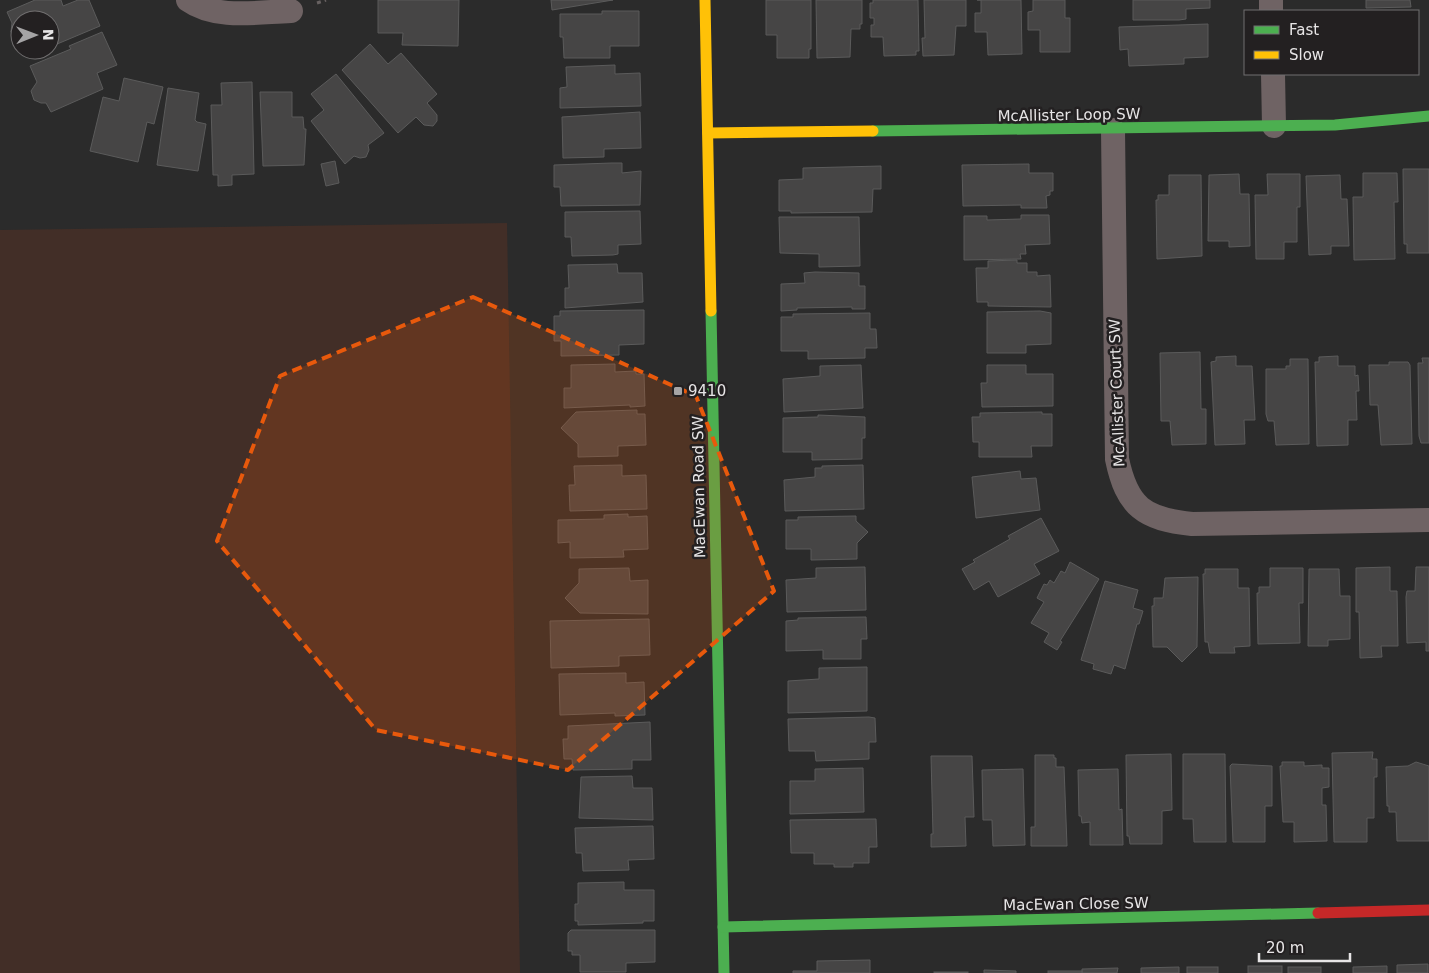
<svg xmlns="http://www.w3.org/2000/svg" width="1429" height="973" font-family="'DejaVu Sans',sans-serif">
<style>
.green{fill:#422e27}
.building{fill:#464545;stroke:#5b5b5b}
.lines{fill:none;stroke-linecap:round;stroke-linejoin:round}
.path{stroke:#676161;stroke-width:3;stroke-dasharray:4 4;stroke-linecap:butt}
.street{stroke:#6f6364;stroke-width:24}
.fast{stroke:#4caf50;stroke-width:11}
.slow{stroke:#ffc107;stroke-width:11}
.jam{stroke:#c62828;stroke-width:11}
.marked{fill:#e8590c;fill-opacity:0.2;stroke:#e8590c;stroke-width:4;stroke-dasharray:10 6;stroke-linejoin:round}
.poi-dot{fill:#a5a4a5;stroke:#232021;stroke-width:2}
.labels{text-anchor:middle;stroke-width:5;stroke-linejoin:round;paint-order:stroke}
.street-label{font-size:15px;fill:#e7e5e6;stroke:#232021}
.poi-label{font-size:15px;fill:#e7e5e6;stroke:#232021;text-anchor:start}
</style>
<rect width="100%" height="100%" fill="#2b2b2b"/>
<!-- green -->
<path class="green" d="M507,223L520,973H0V230Z"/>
<!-- building -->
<g class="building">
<path d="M35,0H61L63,6L78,0H89L100,26L50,47V20H20V42L11,32L12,23L7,12Z"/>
<path d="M378,0H459L458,46L402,45L403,33H378Z"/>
<path d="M551,0H613L552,10Z"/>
<path d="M766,0H811V49H809V58H777V35H766Z"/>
<path d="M816,0H862V24H860V29H851L850,57L817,58Z"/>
<path d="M873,0H918L919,51H916V55L884,56L883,37H871V25H874V18H870V3H873Z"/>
<path d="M924,0H966V26H956L954,55L923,56L922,38H925Z"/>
<path d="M977,0H1021L1022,54L988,55L987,32H975V13H981V0Z"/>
<path d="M1033,0H1065V18H1070V52H1040V30H1028V12L1033,11Z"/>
<path d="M1133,0H1210V8L1186,9V19L1179,20H1133Z"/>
<path d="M1366,0H1410L1411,7L1366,8Z"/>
<path d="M602,11H639V46H610V58H564L563,37H560V14H602Z"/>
<path d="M1208,24V57L1184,58V64L1129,66L1128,49L1120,50L1119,27Z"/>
<path d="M102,32L117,65L97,73L103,89L51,112L46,103H41L34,100L31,91L37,82L30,66L71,49L69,46Z"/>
<path d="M370,44L388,64L401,53L437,94L427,103L437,115V121L433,126L424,125L416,117L398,133L342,70Z"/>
<path d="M24,50H43L27,57Z"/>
<path d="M615,65V74L640,73L641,106L560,108V88L567,87L566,67Z"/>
<path d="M336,74L384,133L368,145L369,150L366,157L360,158L354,156L345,164L311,121L324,110L311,94Z"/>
<path d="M124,78L163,87L154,124L147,122L138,162L90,151L103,97L119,101Z"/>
<path d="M252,82L254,174L232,175V185L218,186V175H213L211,105H222L221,83Z"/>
<path d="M168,88L199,93L195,120L197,122L206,124L198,171L157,165Z"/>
<path d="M260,92H292V117H303L304,129H306L304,165L263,166Z"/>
<path d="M640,112L641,148L604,149V157L563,158L562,117Z"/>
<path d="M335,161L339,183L326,186L321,164Z"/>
<path d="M612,163H622V173L641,171L640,205L561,206L560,187H554V165Z"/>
<path d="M1029,164V173H1053V191H1050V195L1046,196L1047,208H1021V205L963,206L962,165Z"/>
<path d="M881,166V189H873L872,212L791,213V211H779V180L803,179V168Z"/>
<path d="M1403,169H1429V253H1407V244H1404Z"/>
<path d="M1363,173H1397L1398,202H1394L1395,259L1354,260L1353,197H1363Z"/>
<path d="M1239,174L1240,194H1249L1250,246L1229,247V241H1208L1209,175Z"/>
<path d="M1267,174H1300V207H1297V242H1284V259H1256L1255,195H1268Z"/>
<path d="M1169,175H1201L1202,256L1157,259L1156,200H1158V195H1169Z"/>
<path d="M1340,175L1341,199H1347L1349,246H1331V254L1309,255L1306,176Z"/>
<path d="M640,211L641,244L618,245V254L613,255L572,256L571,237H565V212Z"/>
<path d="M1021,215H1049L1050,244L1025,245L1026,254H1020L1021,259L964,260V216H987V220L1021,219Z"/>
<path d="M779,217H859L860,266L819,267V254L780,253Z"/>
<path d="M1017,260V263H1027V272H1037V276L1050,275L1051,307L988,306V302H977L976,268H988V261Z"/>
<path d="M617,264L618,273H642L643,302L565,308V288H569L568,265Z"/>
<path d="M815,272L859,273V286H865V309H852V307L797,308V310L781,311V284L805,283L804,273Z"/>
<path d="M644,310V344L619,345V355L561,356V341H554V316H560V311Z"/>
<path d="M1040,311L1051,313V344L1026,345V353H987V312Z"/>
<path d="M870,313V329H876L877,348H865V358L808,359V351H781V317H793V314Z"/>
<path d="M1200,352L1201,409H1206V444L1172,445L1170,421H1161L1160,353Z"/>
<path d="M1236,356V366H1252L1255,420H1244L1245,444L1215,445L1211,362L1216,361V357Z"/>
<path d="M1338,356V366H1355V376L1358,375L1359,391H1356L1357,420H1348V445L1317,446L1315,362H1319V357Z"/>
<path d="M1422,358H1429V443H1421L1419,436L1418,363H1423Z"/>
<path d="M1290,359H1308L1309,444L1276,445L1274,421H1268L1266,414V369H1286V366H1290Z"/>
<path d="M1389,362H1408L1410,365L1412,444L1381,445L1378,405H1370L1369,365H1389Z"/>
<path d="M615,364V372L636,371V374H644L645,406L630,407V405L564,408V388H571V365Z"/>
<path d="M861,365L863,408L784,412L783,379L820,376V366Z"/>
<path d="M987,365H1026V374H1053V406L982,407L981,383H987Z"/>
<path d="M637,410V414H645L646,445L618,446V456L578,457V444L561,428L576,412Z"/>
<path d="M1042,412V414H1052V446H1031L1032,457H979V442H973L972,417H980V413Z"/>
<path d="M818,415L865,417V438H862V459L812,460V452H783V418L818,417Z"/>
<path d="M622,465V476L646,475L647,509L570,511L569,485H575L574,466Z"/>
<path d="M863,465L864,509L785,511L784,480L815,477V468H822V466Z"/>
<path d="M1020,471L1021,479L1036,478L1040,510L976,518L972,477Z"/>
<path d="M628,514V517L647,516L648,549L623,550L624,557L570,558V542L558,543V520L604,519V515Z"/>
<path d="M856,516V521L868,532L857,543V559L811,560V549H786V520H798V517Z"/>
<path d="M1041,518L1059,551L1034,564L1040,574L998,597L989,581L974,590L962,569L975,562L973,560L1010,539L1008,536Z"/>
<path d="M1070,562L1099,579L1060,641L1062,642L1057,650L1044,642L1049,633L1031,623L1044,602L1037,598L1044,584L1047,585L1050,580L1054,583L1061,571L1065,573Z"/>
<path d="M865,567L866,610L787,612L786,580L816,578V568Z"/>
<path d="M1390,567V591H1397L1398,646H1381L1382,657L1360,658L1359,612H1356V568Z"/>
<path d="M1416,567H1429V651H1426V642L1407,643L1406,597L1407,591H1415Z"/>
<path d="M629,568L630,581L648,580V614L580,613L565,598L579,583V569Z"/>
<path d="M1270,568H1303V603H1299L1300,643L1258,644L1257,593H1259V587H1270Z"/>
<path d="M1205,569H1238V588H1249L1250,646L1234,647L1235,653H1210L1208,642H1205L1203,574H1205Z"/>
<path d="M1309,569H1339L1340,596H1350V639L1328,640V646H1308Z"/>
<path d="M1198,577L1197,647L1182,662L1167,647H1153L1152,606H1154V598H1163L1165,578Z"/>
<path d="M1105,581L1138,590L1133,608L1143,611L1139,624H1137L1125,669L1114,665L1111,674L1093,669L1094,664L1081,660Z"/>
<path d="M866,617L867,639H861V659H823V650L786,651V621L798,620V618Z"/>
<path d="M649,619L650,655L619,656V666L551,668L550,621Z"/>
<path d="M867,667V711L788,713V681L819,679V668Z"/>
<path d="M626,673V683L644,682L645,715L615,716V713L560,715L559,674Z"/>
<path d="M869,717L875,718L876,742H869V759L816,761L815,751H789L788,719Z"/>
<path d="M650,722L651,760H632V769L573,770L572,759H564L563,739H568V726Z"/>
<path d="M1373,752L1372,759H1377V777H1374V818H1367V842H1334L1332,753Z"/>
<path d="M1171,754L1172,810L1162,811V844H1130L1129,836H1127L1126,755Z"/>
<path d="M1183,754H1225L1226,842H1194L1193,819H1183Z"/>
<path d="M1035,755H1054V758H1056V767H1064L1067,846H1031V827H1035Z"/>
<path d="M931,756H972L974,817H965L966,846L931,847V834H933Z"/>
<path d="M1282,762H1304V766L1322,765V768H1329V787L1322,788V805H1326L1327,841L1294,842V822H1283L1280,766H1282Z"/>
<path d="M1416,762L1429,766V841H1397L1396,812H1389V806H1387L1386,767L1408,766Z"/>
<path d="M1232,764L1272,766V806H1265V842H1233L1230,766Z"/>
<path d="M863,768L864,812L790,814V781H815V769Z"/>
<path d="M1023,769L1025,845L993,846L992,820H983L982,770Z"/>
<path d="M1118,769L1119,810L1122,809L1123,845H1090V822L1082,823L1081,816H1079L1078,770Z"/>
<path d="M632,776L633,788H652L653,820L579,818L581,777Z"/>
<path d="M876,819L877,847H869V863H853V867H834V864H814V853H791L790,820Z"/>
<path d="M653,826L654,859L628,860L629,870L583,871L582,853H576L575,828Z"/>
<path d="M624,882V890H654V921H643V923L578,925V921H575V904H578V883Z"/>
<path d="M571,930H655V962L626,963V972H580V955H572V951H568V933Z"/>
<path d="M870,960V973H793V971H817V961Z"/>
<path d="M1428,964V973H1397V965Z"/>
<rect x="1248" y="966" width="34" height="7"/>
<path d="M1387,966V973H1353V967Z"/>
<path d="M1179,967V973H1141V968Z"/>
<rect x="1187" y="967" width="31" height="6"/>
<rect x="1288" y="967" width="33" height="6"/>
<path d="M1118,968L1117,973H1082V969Z"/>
<path d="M984,970L1016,971V973H984Z"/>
<rect x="1048" y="971" width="34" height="2"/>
<rect x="934" y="972" width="34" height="1"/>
</g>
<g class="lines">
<!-- path -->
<path class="path" d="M317,3L326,0"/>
<!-- street -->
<g class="street">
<path d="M188,0C216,20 258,12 291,11"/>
<path d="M1271,0V11"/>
<path d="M1273,74L1274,126"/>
<path d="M1113,130L1117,459C1127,507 1144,519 1192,524L1429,520"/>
</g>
<!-- fast -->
<g class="fast">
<path d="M873,131L1335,125L1429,116"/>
<path d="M711,311L724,973"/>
<path d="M723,927L1318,913"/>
</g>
<!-- slow -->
<g class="slow">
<path d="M705,0L711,311"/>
<path d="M708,133L873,131"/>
</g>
<!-- jam -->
<path class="jam" d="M1318,913L1429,910"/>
</g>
<!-- marked area -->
<path class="marked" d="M473,297L696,396L774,591L568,770L376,730L217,541L280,376Z"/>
<!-- markers -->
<rect class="poi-dot" x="673" y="386" width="10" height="10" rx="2.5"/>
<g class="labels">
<!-- street labels -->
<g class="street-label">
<text transform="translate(1069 115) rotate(-1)" y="5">McAllister Loop SW</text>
<text transform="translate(1117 393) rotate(-92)" y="5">McAllister Court SW</text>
<text transform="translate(699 487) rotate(-91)" y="5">MacEwan Road SW</text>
<text transform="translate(1076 904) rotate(-1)" y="5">MacEwan Close SW</text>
</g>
<!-- poi labels -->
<g class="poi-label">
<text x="688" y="396">9410</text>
</g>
</g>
<!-- legend -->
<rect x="1244" y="10" width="175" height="65" fill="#232021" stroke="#716f70"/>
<rect x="1254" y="26" width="25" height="8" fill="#4caf50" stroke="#716f70"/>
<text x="1289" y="35" font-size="15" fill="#e7e5e6">Fast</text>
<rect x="1254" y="51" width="25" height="8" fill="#ffc107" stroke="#716f70"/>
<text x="1289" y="60" font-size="15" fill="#e7e5e6">Slow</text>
<!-- north arrow -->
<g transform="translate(35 35) rotate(89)"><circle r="24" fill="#232021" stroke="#716f70"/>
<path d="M0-4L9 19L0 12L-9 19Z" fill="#a5a4a5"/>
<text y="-8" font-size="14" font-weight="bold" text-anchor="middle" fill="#e7e5e6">N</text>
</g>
<!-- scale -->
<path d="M1259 953v8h91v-8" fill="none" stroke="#e7e5e6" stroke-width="2.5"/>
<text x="1266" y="953" font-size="15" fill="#e7e5e6" stroke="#232021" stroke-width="4" paint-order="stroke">20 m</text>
</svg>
